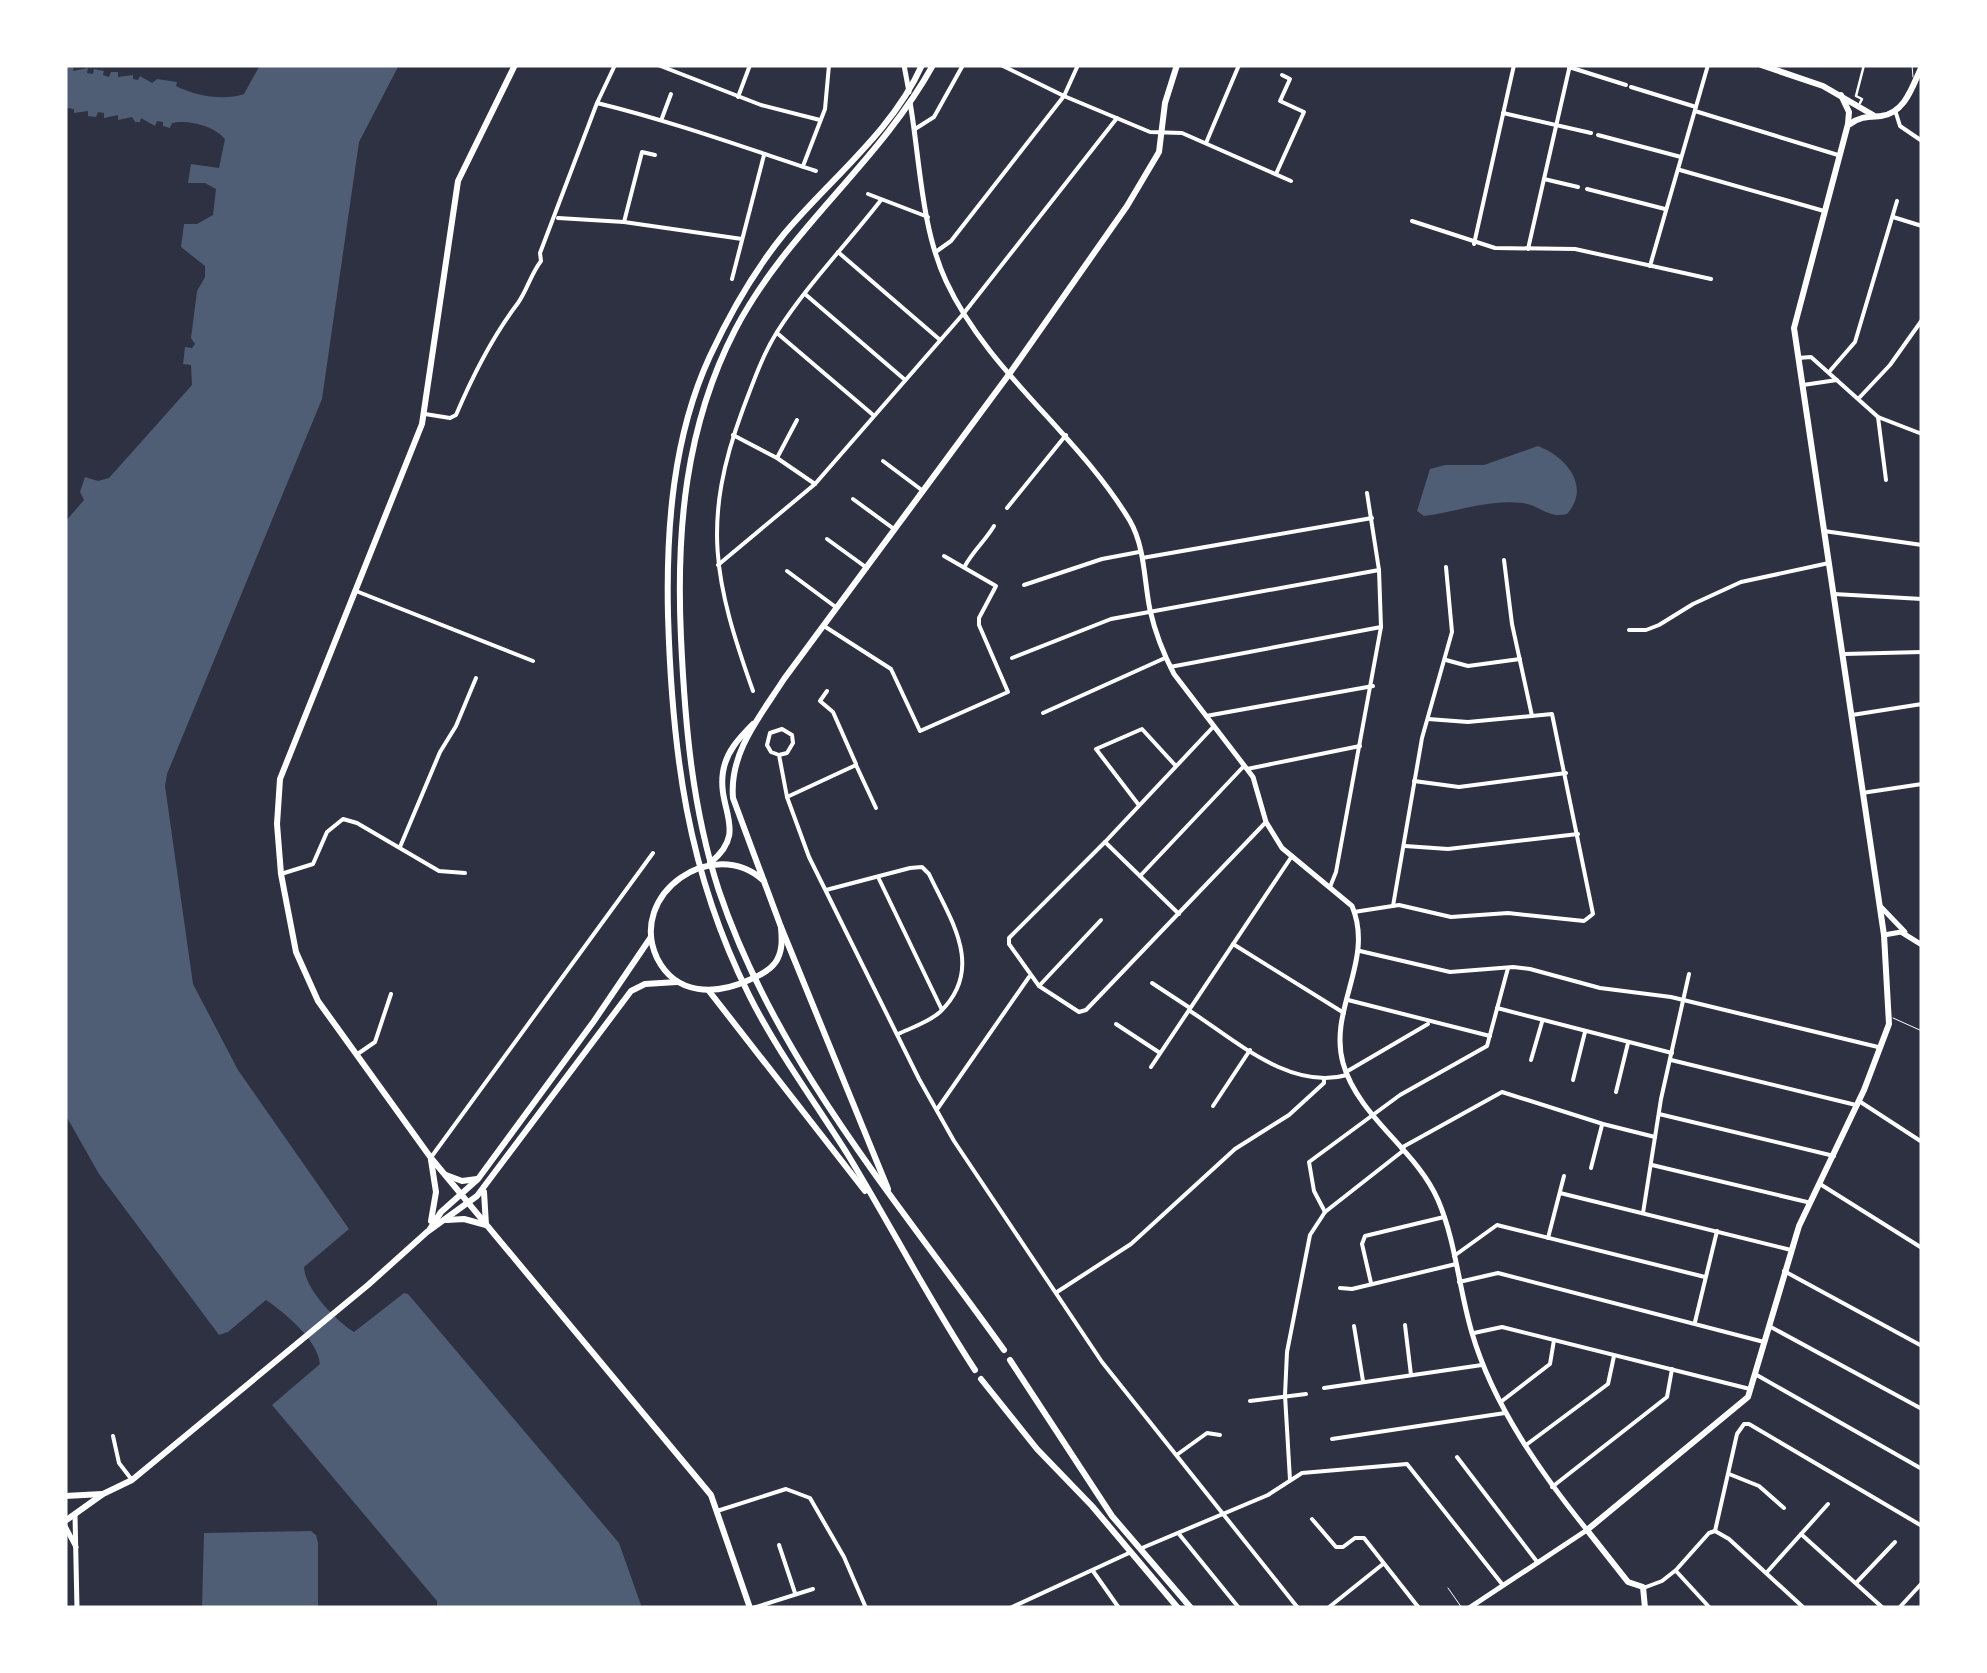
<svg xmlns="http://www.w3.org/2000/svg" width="1987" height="1673" font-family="Raleway,sans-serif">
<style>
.water{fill:#4f5d75}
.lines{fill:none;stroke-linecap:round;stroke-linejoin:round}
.service{stroke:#fff;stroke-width:1}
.pedestrian{stroke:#fff;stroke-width:2.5}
.minor{stroke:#fff;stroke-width:4}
.tertiary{stroke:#fff;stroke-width:5}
.secondary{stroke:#fff;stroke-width:5}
.primary{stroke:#fff;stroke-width:6}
.trunk{stroke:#fff;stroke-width:6}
</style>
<rect width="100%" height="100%" fill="#2d3142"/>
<!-- water -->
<g class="water">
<path d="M69,65H74L73,71L88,68L87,73L93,74L94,69L104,71L103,75L109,77L111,72H118V77L133,75V79L138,80L140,76L152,83L157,79L177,82L176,86C195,96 224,101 244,94L260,65H399L359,142L322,399L167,774L165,786L193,984L238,1070L349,1229L304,1267C305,1289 336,1321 354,1332L404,1293L408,1294L619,1543L642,1608H437V1601L272,1405L320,1364C318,1340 285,1313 266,1300L228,1332L219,1335L99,1174L65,1114V522L84,500L80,492L85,477L98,481L109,478L192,385L191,365L183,364L185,347L192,348L195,344L191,338L197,291L205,277V266L181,247L184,224H197L213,215L216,189L205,183H188L191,164L219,168L225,139C215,126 187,119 172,123L170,128L163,126V122L157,121L155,126L141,118L140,122H135L132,117L118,120V115L104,118V113L98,112L96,117L88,116V111L74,113V109L67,108L65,112V69Z"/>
<path d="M1538,446C1565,456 1592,486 1567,514C1548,519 1540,505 1522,503C1489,499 1456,512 1424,516L1417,511L1430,469L1445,465H1484Z"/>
<path d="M311,1531L316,1535L318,1543V1608H202L204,1533Z"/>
</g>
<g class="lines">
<!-- service -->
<g class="service">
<path d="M1912,65L1913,77"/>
<path d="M1893,1018L1922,1031"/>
<path d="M1448,1588L1462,1608"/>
</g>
<!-- pedestrian -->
<path class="pedestrian" d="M1860,103L1862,99L1856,96L1864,65"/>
<!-- minor -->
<g class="minor">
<path d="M658,65L761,105L820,120"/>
<path d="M1001,65L1064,96L1150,132L1182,133L1291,181"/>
<path d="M1569,67L1626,85"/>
<path d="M1631,87L1696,107"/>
<path d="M738,97L750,65"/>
<path d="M597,103C671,121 743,147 816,171"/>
<path d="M1895,110L1900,126L1922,141"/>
<path d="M1695,111L1838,155"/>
<path d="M1503,113L1591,133"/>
<path d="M662,118L671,94"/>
<path d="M915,129L934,117L963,65"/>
<path d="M1598,135L1681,157"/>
<path d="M1206,143L1239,65"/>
<path d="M803,166L825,109L829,65"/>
<path d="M1680,170L1824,211"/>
<path d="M1276,174L1304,112L1280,101L1290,79L1282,75"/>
<path d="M1544,179L1578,187"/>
<path d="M1587,189L1665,209"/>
<path d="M868,194L928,217"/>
<path d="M1893,217L1922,226"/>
<path d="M558,218L624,222L742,239"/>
<path d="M1412,221L1495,248L1575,249L1711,279"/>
<path d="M624,222L642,152L655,155"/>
<path d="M1474,244L1514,65"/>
<path d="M1528,249L1570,65"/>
<path d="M937,251L951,241L1064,96L1078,65"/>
<path d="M838,252L939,339"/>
<path d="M1650,266L1708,65"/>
<path d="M732,279L764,155"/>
<path d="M805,294L904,379"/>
<path d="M777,333L872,414"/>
<path d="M1798,358L1811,357L1878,417L1922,434"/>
<path d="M1829,372L1855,342L1897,201"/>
<path d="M1803,385L1837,380"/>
<path d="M1859,398L1890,365L1922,320"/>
<path d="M425,414L450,418L456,415C473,375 492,337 518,303C527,290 531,274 541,261L540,253L597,103L615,65"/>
<path d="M1878,417L1886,480"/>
<path d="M733,435L777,458L815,484"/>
<path d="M777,458L797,420"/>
<path d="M883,461L923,491"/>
<path d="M853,499L894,529"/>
<path d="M1007,508L1066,435"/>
<path d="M1824,531L1922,545"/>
<path d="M827,539L867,568"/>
<path d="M1142,558L1372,518"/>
<path d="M1504,560L1512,624L1532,716"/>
<path d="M718,565L815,484L964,313L1117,118"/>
<path d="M965,566C973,551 985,541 994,526"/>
<path d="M787,571L837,608"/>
<path d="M1024,585L1102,559L1139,552"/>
<path d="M356,591L533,661"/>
<path d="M1834,594L1922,599"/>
<path d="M824,626L891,669L920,731L1008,692L979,625V618L996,586L944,556"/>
<path d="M1629,630H1646L1659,625L1693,604L1741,582L1829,563"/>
<path d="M1844,654L1922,652"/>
<path d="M1012,658L1111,619L1379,570"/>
<path d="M1446,660L1468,666L1520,659"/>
<path d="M1170,667L1381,627"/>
<path d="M753,691C714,581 701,522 743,409C753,383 762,356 777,332C807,285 847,244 881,200"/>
<path d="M827,691L820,701L833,712L856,764"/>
<path d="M1043,713L1165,658"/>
<path d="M1852,715L1922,704"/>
<path d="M1206,716L1373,686"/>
<path d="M1214,726L1105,842L1009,938V944L1039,986L1079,1012L1086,1010L1266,822"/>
<path d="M779,755L787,753L793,743L792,735L782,729L770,733L767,745L771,752L779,755L787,797L809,857L919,1079L954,1141L1102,1362L1298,1608"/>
<path d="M1247,769L1360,746"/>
<path d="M1414,781L1459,787L1566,773"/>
<path d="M1862,793L1922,784"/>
<path d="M787,797L856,765L876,808"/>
<path d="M1138,804L1096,749L1142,729L1175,765"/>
<path d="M1105,842L1179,914"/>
<path d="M1405,846L1448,849L1578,834"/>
<path d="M400,847L440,752L456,726L476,678"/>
<path d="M281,874L313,864L327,832L343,819L357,823L439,871L465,873"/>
<path d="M1140,876L1243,767"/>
<path d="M879,879L942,1010"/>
<path d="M1330,887L1336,872L1381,627L1379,570L1367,493"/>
<path d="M826,890L910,868L922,867L929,874C950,919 986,968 940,1012C929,1022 911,1028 898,1034"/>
<path d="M1393,906L1422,738L1452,632L1446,567"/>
<path d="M1354,912L1399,905L1451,917L1508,913L1584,921L1593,914L1552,714L1468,722L1428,719"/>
<path d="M1233,944L1344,1013"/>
<path d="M1360,951L1450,972L1513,967L1530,969L1600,988L1671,997L1878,1047"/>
<path d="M1152,983L1190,1008"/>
<path d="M1039,986L1101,920"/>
<path d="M1348,1000L1490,1036"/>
<path d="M1497,1008L1672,1053"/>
<path d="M1190,1011C1235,1040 1290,1091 1347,1075"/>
<path d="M1116,1024L1160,1053"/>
<path d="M359,1053L375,1042L391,994"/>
<path d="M1531,1060L1542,1022"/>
<path d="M1671,1060L1856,1105"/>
<path d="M1151,1067L1292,856"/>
<path d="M1346,1072L1428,1024"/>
<path d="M1573,1080L1585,1032"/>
<path d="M1616,1092L1628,1043"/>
<path d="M1859,1101L1922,1142"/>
<path d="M1213,1106L1250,1050"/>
<path d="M938,1108L1029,977"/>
<path d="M1659,1114L1834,1156"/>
<path d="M1401,1148L1502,1092L1603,1124L1655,1137"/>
<path d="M432,1156L653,853"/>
<path d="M1652,1165L1807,1202"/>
<path d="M1591,1168L1602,1125"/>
<path d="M1820,1184L1922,1248"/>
<path d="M1560,1193L1791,1250"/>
<path d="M1325,1212L1314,1191L1309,1162L1400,1095L1487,1046L1508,968"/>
<path d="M1643,1213L1661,1099L1689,974"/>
<path d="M1548,1238L1564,1176"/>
<path d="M1454,1256L1497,1225L1705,1277"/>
<path d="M1784,1271L1922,1346"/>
<path d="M1459,1282L1498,1273L1764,1342"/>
<path d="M1371,1283L1362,1244L1365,1236L1444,1217"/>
<path d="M1340,1288L1352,1289L1456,1264"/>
<path d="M1057,1292L1131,1244L1235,1149L1289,1115L1324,1083V1078"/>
<path d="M1695,1322L1717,1231"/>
<path d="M1405,1325L1411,1375"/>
<path d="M1354,1326L1363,1381"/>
<path d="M1769,1326L1922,1409"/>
<path d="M1474,1333L1502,1327L1750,1389"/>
<path d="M1755,1374L1922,1469"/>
<path d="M1324,1388L1482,1365"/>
<path d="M1250,1401L1306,1394"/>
<path d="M1502,1401L1550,1364L1554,1340"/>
<path d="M113,1436L119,1463L132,1480"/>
<path d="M1332,1439L1505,1413"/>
<path d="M1526,1445L1608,1384L1614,1356"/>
<path d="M1178,1454L1207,1433L1220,1435"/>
<path d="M1457,1457L1538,1563"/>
<path d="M1729,1474L1759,1486L1784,1508"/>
<path d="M1290,1480L1285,1395L1287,1352L1310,1235L1325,1212L1404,1150"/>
<path d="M1552,1487L1667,1397L1672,1369"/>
<path d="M717,1511L786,1489L810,1498L844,1557L866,1608"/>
<path d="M1312,1519L1336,1547H1343L1355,1538H1364L1419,1608"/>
<path d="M1715,1531L1729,1539L1804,1608"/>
<path d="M1179,1534L1239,1608"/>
<path d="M1801,1534L1883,1608"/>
<path d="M779,1545L795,1593"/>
<path d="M1142,1548L1268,1495L1302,1473L1407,1464L1502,1584"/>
<path d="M1093,1571L1119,1608"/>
<path d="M1676,1571L1710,1608"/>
<path d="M1768,1571L1828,1504"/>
<path d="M1857,1582L1895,1542"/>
<path d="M1646,1587L1662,1581L1676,1570L1709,1533L1715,1531L1737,1434L1744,1424H1749L1922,1526"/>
<path d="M753,1608L813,1589"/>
<path d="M1010,1608L1129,1553"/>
<path d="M1328,1608L1383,1564"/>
<path d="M1899,1608L1922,1583"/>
</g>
<!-- tertiary -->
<g class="tertiary">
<path d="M1881,907L1905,932"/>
<path d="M1884,935L1901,932L1922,945"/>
</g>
<!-- secondary -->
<g class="secondary">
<path d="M904,65L909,92"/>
<path d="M910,102C920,160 921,227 946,281C988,372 1078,434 1130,521C1145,547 1144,581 1150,610C1155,632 1163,653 1174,674L1253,777L1266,822L1282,848L1352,906C1375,960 1328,1009 1343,1063C1358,1117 1416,1149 1438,1200C1456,1242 1459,1290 1472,1333C1493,1405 1541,1473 1587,1530L1469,1608"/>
<path d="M75,1515L77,1608"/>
<path d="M65,1526L76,1547"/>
</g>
<!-- primary -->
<g class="primary">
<path d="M1761,65L1823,86L1873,115"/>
<path d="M1850,124C1861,116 1869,117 1881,116C1906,113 1913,84 1922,66"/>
<path d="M710,863C749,832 717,810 723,772C726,752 739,738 753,724"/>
<path d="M764,881C714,834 627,894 657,958C676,996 716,995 749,980C759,976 769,971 775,963C783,952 782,939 781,927L733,798C729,752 761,715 784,679L1010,373L1127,206L1159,152L1165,103L1177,65"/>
<path d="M431,1160L436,1192L431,1221"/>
<path d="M446,1175L462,1181L477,1179"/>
<path d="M447,1220L464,1219L486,1225L484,1192"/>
<path d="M430,1229L441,1212L478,1179L594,1021L651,937"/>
<path d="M65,1496L102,1494"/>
<path d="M65,1521L103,1494L132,1480L368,1285L427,1232L477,1196L631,991L645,984L677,982"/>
<path d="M1645,1608L1643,1587L1628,1582L1587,1530L1748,1397L1799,1226L1864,1090L1889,1024L1884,935L1794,328L1848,124L1849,112L1841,95"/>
</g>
<!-- trunk -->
<g class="trunk">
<path d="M515,65L458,181L422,424L280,779L277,824L281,874L296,952L318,1001L431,1158L711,1495L750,1608"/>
<path d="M922,65C892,132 830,179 784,234C754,271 730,313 710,356C673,436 666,528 668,615C672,751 687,871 749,995C777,1051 815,1102 848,1155C891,1226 929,1300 975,1370"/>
<path d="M933,65C879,163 787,230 735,330C685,427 676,531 681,638C685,724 692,808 719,891C777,1063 900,1204 1004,1350"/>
<path d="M781,927L888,1189"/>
<path d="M709,991L865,1191"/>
<path d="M1010,1360L1112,1516L1191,1608"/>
<path d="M981,1379L1037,1449L1092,1506L1178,1608"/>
</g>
</g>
<!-- border -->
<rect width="1987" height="1673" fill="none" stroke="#ffffff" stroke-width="135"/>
</svg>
